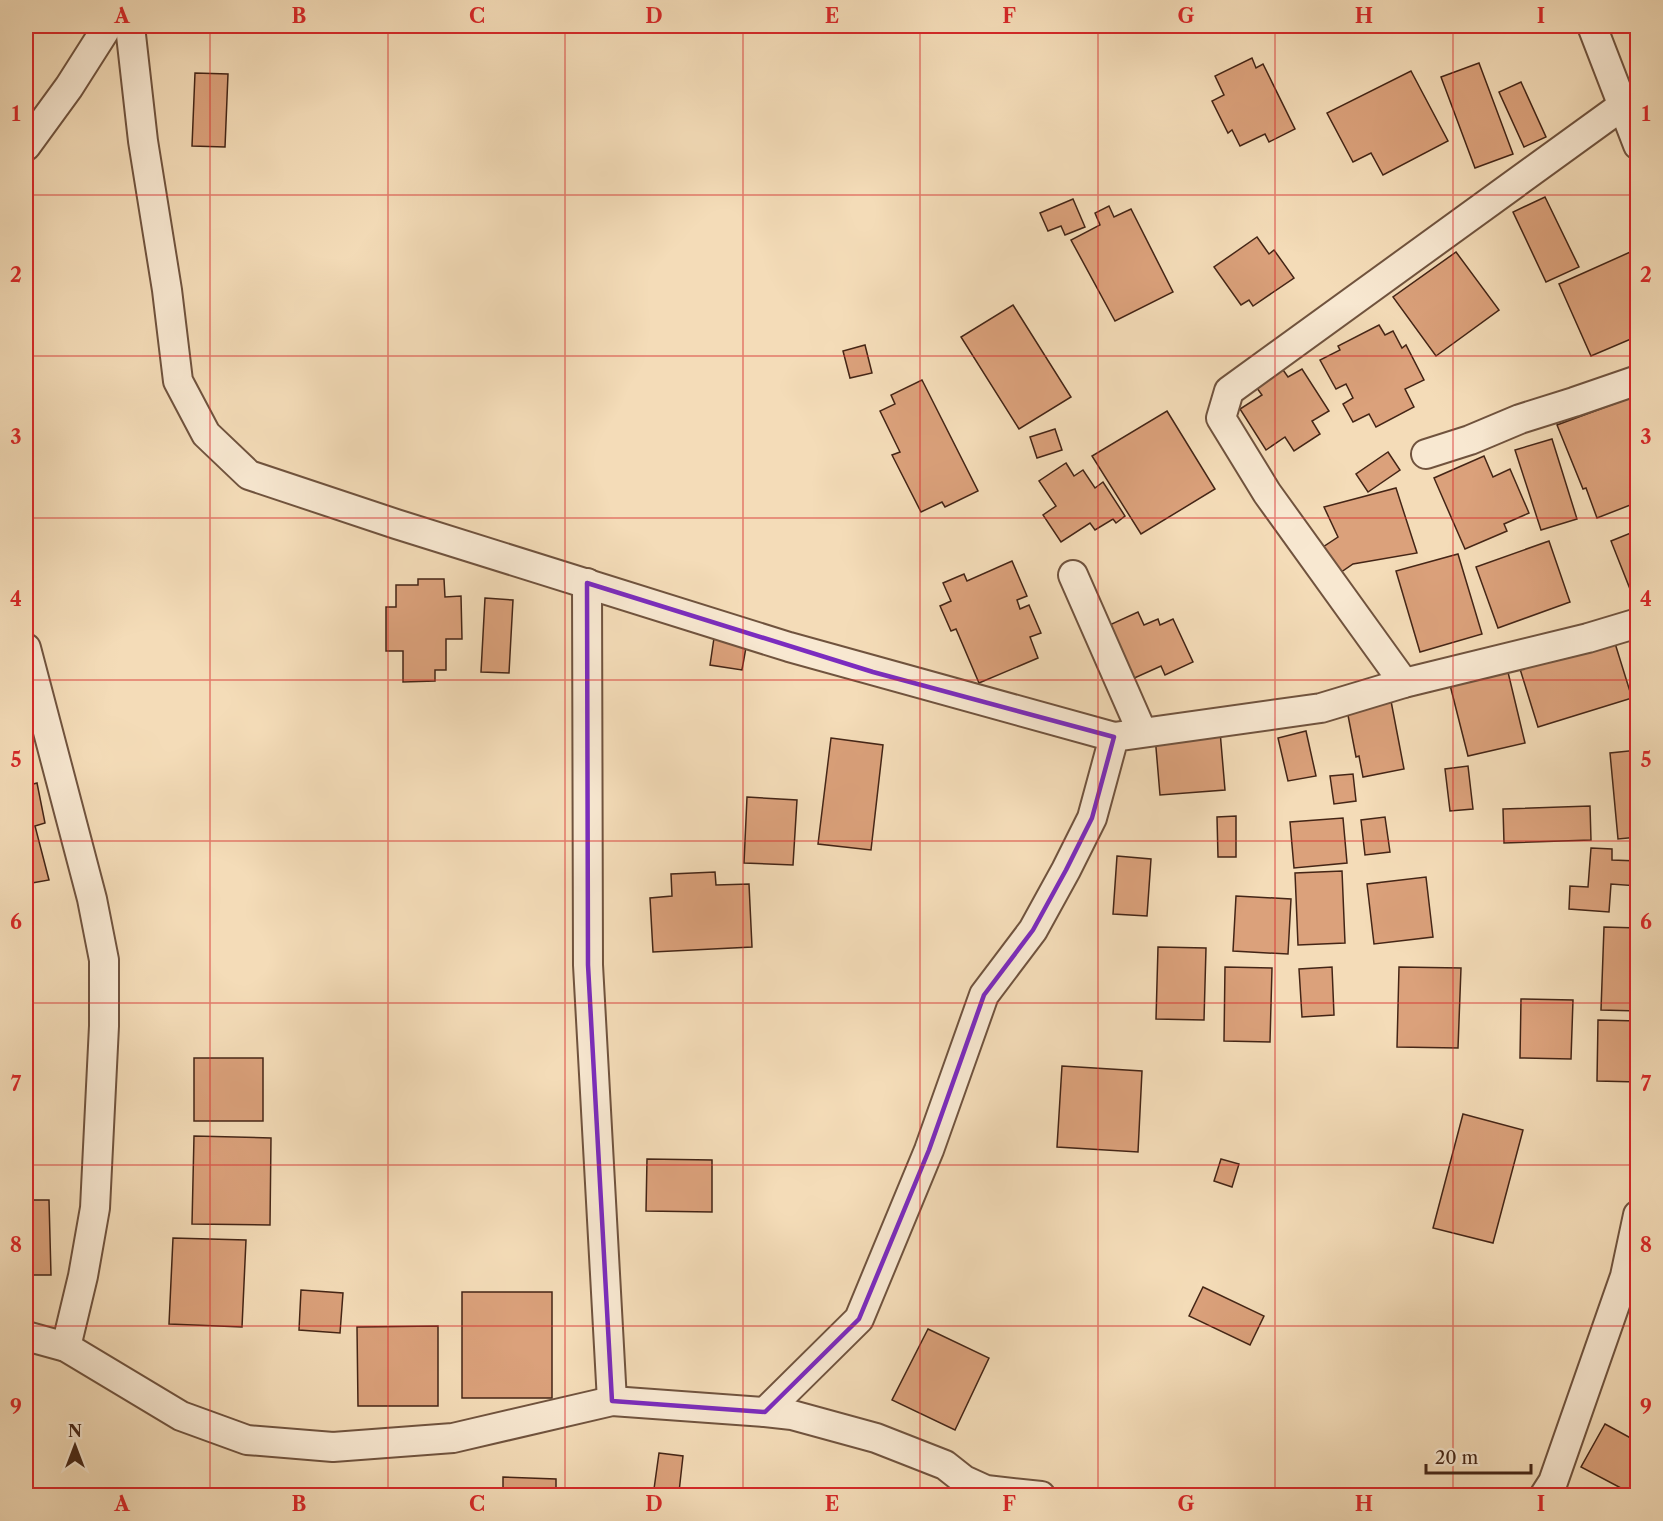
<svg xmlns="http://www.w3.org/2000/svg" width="1663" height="1521" font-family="'Libre Caslon Text',serif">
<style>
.building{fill:#dba17b;stroke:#442516;stroke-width:1.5}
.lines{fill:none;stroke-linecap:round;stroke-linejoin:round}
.minor-casing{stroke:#70533e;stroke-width:32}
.minor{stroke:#f8e8d1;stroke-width:28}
.marked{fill:none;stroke:#7b2cbf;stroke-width:4.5;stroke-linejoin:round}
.grid{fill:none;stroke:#d62828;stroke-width:1.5;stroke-opacity:0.55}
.neatline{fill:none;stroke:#d62828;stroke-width:2}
.grid-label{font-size:20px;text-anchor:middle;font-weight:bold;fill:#d62828}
</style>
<rect width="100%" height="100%" fill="#f4dcb8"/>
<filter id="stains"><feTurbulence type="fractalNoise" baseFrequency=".00333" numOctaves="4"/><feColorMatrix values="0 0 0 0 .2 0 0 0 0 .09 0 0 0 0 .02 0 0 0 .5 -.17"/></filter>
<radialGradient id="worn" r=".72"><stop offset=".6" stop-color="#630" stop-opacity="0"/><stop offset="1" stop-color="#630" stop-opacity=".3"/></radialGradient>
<!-- building -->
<g class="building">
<path d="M1252,58L1256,68L1263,64L1295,129L1269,142L1265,134L1240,146L1232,130L1228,133L1212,101L1224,95L1215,76Z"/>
<path d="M1479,63L1513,154L1475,168L1441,77Z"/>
<path d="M1411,71L1448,141L1383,175L1371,153L1353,162L1327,113Z"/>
<path d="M195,73L228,74L225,147L192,146Z"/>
<path d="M1521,82L1546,137L1524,147L1499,92Z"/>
<path d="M1545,197L1579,267L1546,282L1513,212Z"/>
<path d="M1073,199L1085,227L1065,235L1061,226L1048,231L1040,213Z"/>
<path d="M1109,206L1114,217L1131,209L1173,292L1115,321L1071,240L1100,225L1095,213Z"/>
<path d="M1257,237L1269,254L1274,250L1294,278L1253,306L1249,300L1241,305L1214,267Z"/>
<path d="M1637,249L1638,336L1591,356L1559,284Z"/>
<path d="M1456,252L1499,310L1436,356L1393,297Z"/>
<path d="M1013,305L1071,397L1019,429L961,337Z"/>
<path d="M1379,325L1385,335L1393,331L1402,348L1406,345L1424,380L1405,389L1414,407L1376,427L1369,414L1353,422L1343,404L1353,398L1346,384L1336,389L1320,360L1340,350L1338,346Z"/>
<path d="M865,345L872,373L850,378L843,351Z"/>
<path d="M1281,367L1288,377L1302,369L1329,411L1312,421L1320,434L1294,451L1285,437L1266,450L1240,409L1262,395L1254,384Z"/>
<path d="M922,380L978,491L945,507L942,502L921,512L892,455L900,452L880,411L895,404L891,395Z"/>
<path d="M1638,395V502L1597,518L1586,488L1583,489L1557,425Z"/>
<path d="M1167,411L1215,489L1141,534L1092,456Z"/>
<path d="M1055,429L1062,450L1037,458L1030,437Z"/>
<path d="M1552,439L1577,519L1541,530L1515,450Z"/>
<path d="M1388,452L1400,470L1368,492L1356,474Z"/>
<path d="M1484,456L1493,477L1510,469L1529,513L1504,524L1507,531L1465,549L1434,478Z"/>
<path d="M1066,463L1074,476L1083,470L1095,488L1103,482L1125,516L1116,523L1113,519L1095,530L1090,523L1061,542L1043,515L1056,506L1039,481Z"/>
<path d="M1396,488L1417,553L1353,564L1334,577L1317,551L1338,537L1324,507Z"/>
<path d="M1638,530V586L1630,589L1611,541Z"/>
<path d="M1549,541L1570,602L1498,628L1476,567Z"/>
<path d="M1458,554L1482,634L1420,652L1396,571Z"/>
<path d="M1012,561L1027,596L1017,600L1020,609L1029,605L1041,633L1030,637L1038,658L979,683L956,629L951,631L940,606L951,601L943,583L964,574L967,581Z"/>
<path d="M418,579H444L445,597L461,596L462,639H446V670H435V681L403,682V651H386V607H396V585H418Z"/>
<path d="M485,598L513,600L509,673L481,672Z"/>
<path d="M1138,612L1144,625L1158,619L1160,625L1173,619L1193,662L1165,675L1161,666L1130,680L1105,627Z"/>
<path d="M714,638L747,642L742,670L710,665Z"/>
<path d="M1614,640L1632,698L1538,727L1520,669Z"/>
<path d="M1507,668L1525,743L1468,756L1449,681Z"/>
<path d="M1391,701L1404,769L1363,777L1359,756L1356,757L1347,710Z"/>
<path d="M1220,731L1225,790L1160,795L1155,736Z"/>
<path d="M1306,731L1316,776L1288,781L1278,738Z"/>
<path d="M831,738L883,745L871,850L818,844Z"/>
<path d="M1638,750V837L1618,839L1610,753Z"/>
<path d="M1468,766L1473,809L1450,811L1445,769Z"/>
<path d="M1353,774L1356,801L1334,804L1330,776Z"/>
<path d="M37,783L45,823L35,826L49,880L26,884V786Z"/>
<path d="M747,797L797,800L793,865L744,863Z"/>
<path d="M1590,806L1591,840L1504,843L1503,809Z"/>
<path d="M1236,816V857H1218L1217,817Z"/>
<path d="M1385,817L1390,852L1365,855L1361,820Z"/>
<path d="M1343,818L1347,863L1294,868L1290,822Z"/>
<path d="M1591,848L1612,849V860L1638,861V886L1611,884L1609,912L1569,909L1570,886L1588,887Z"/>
<path d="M1117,856L1151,859L1147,916L1113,914Z"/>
<path d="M1342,871L1345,943L1298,945L1295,873Z"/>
<path d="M715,872L716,885L749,884L752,947L653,952L650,898L672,896L671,874Z"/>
<path d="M1426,877L1433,937L1374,944L1367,884Z"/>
<path d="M1236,896L1291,899L1288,954L1233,951Z"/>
<path d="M1604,927L1638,928V1011L1601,1010Z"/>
<path d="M1158,947L1206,948L1204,1020L1156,1019Z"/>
<path d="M1225,967L1272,968L1270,1042L1224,1041Z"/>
<path d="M1332,967L1334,1015L1302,1017L1299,969Z"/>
<path d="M1399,967L1461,968L1458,1048L1397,1047Z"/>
<path d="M1521,999L1573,1000L1571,1059L1520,1058Z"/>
<path d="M1598,1020L1638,1021V1082L1597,1081Z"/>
<rect x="194" y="1058" width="69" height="63"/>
<path d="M1062,1066L1142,1071L1138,1152L1057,1147Z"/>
<path d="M1463,1114L1523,1130L1493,1243L1433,1228Z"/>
<path d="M194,1136L271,1138L270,1225L192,1224Z"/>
<path d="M647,1159L712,1160V1212L646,1211Z"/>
<path d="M1221,1159L1239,1164L1232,1187L1214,1181Z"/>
<path d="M26,1200H49L51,1275H26Z"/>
<path d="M173,1238L246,1240L242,1327L169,1324Z"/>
<path d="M1203,1287L1264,1316L1250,1345L1189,1316Z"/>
<path d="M301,1290L343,1293L340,1333L299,1330Z"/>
<rect x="462" y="1292" width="90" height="106"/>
<path d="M438,1326V1406H358L357,1327Z"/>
<path d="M928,1329L989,1358L955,1430L892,1400Z"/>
<path d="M1605,1424L1638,1442V1493L1636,1496L1581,1467Z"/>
<path d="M659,1453L683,1456L679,1492L654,1489Z"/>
<path d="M503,1477L556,1479V1492L571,1493V1496H503Z"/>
</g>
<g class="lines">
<!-- minor casing -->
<g class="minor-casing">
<g id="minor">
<path d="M130,26L143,141L167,290L178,381L206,434L249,475L396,524L789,647L1114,737"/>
<path d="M1592,26L1638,145"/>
<path d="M26,146L69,87L104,32L107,26"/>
<path d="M1426,454L1470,440L1520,419L1574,402L1638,380"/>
<path d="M1073,575L1142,732"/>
<path d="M587,583L588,965L612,1401"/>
<path d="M26,648L92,899L104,960V1026L95,1208L83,1276L66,1347"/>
<path d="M1404,683L1267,493L1221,418L1229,391L1622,106"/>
<path d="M26,1336L66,1347L181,1416L247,1440L333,1447L453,1438L612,1401L765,1412L792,1415L876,1438L945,1465L964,1480L986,1490L1041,1496"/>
<path d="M765,1412L859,1319L929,1150L984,995L1033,930L1066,870L1092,818L1114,737L1321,708L1404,683L1588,638L1638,623"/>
<path d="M1544,1496L1553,1482L1625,1276L1638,1215"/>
</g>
</g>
<!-- minor -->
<use href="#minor" class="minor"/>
</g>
<!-- marked area -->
<path class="marked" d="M587,583L873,672L1114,737L1092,818L1066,870L1033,930L984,995L929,1150L859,1319L765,1412L612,1401L588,965Z"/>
<!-- grid -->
<path class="grid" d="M210,26V1496M388,26V1496M565,26V1496M743,26V1496M920,26V1496M1098,26V1496M1275,26V1496M1453,26V1496M26,195H1638M26,356H1638M26,518H1638M26,680H1638M26,841H1638M26,1003H1638M26,1165H1638M26,1326H1638"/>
<!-- margin -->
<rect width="1663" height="1521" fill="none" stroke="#f4dcb8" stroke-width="66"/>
<!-- north arrow -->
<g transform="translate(75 1446)" stroke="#f8e8d1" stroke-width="4.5" paint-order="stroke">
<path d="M0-4.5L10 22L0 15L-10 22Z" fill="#442516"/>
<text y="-9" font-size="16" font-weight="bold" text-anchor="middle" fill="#442516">N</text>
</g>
<!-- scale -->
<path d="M1426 1464v9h105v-9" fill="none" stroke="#442516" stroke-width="3"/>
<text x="1435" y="1464" font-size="18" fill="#442516" stroke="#f8e8d1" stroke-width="4.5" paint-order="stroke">20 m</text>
<rect x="33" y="33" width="1597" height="1455" class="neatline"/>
<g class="grid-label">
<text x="122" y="23">A</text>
<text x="299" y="23">B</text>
<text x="477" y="23">C</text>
<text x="654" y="23">D</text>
<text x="832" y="23">E</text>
<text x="1009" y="23">F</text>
<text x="1186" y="23">G</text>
<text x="1364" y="23">H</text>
<text x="1541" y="23">I</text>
<text x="16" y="121">1</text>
<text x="1646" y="121">1</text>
<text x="16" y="282">2</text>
<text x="1646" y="282">2</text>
<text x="16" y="444">3</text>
<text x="1646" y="444">3</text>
<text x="16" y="606">4</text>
<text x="1646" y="606">4</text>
<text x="16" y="767">5</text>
<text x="1646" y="767">5</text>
<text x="16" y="929">6</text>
<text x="1646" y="929">6</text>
<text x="16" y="1091">7</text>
<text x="1646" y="1091">7</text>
<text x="16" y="1252">8</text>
<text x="1646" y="1252">8</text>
<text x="16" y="1414">9</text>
<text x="1646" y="1414">9</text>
<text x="122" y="1511">A</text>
<text x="299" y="1511">B</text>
<text x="477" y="1511">C</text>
<text x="654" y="1511">D</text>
<text x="832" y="1511">E</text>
<text x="1009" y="1511">F</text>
<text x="1186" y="1511">G</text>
<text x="1364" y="1511">H</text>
<text x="1541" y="1511">I</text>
</g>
<rect width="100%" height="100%" filter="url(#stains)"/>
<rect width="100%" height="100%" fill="url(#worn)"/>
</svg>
